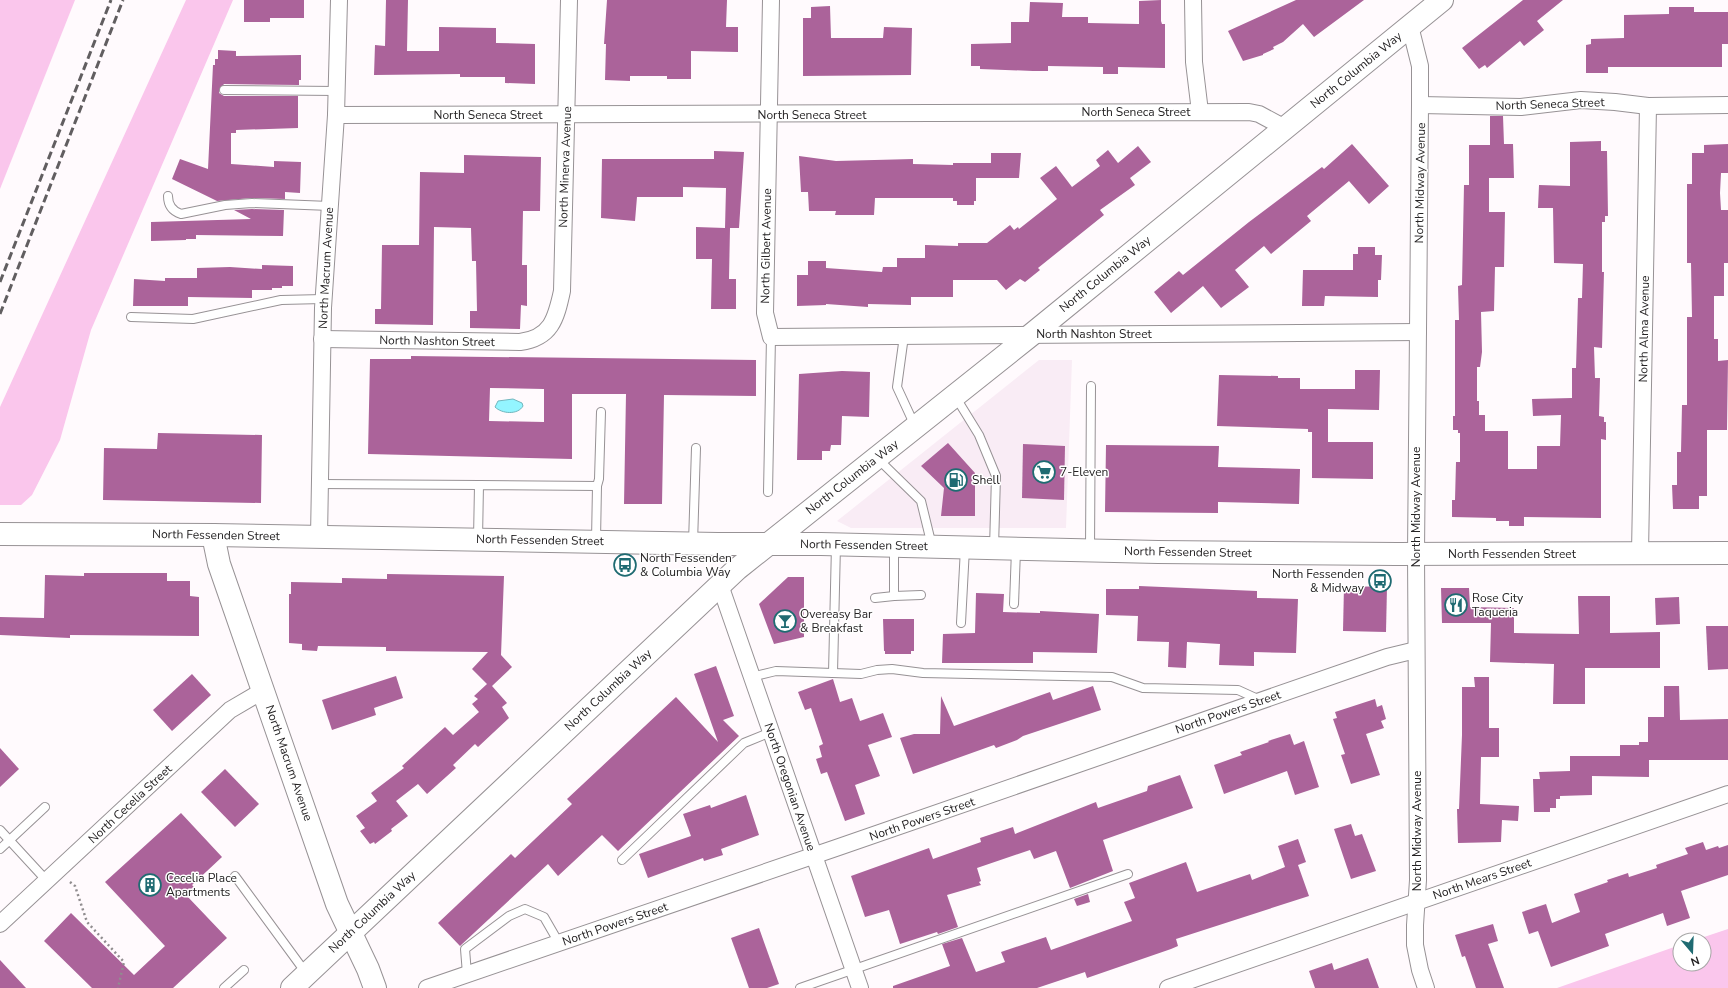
<svg xmlns="http://www.w3.org/2000/svg" width="1728" height="988" font-family="'Nunito Sans',sans-serif">
<style>
.built{fill:#f9ecf5}
.green{fill:#fac6ec}
.water{fill:#93f5ff;stroke:#72b6bd}
.building{fill:#ab639a;fill-rule:evenodd}
.lines{fill:none;stroke-linecap:round;stroke-linejoin:round}
.lane-casing{stroke:#979295;stroke-width:10}
.street-casing{stroke:#979295;stroke-width:18}
.secondary-casing{stroke:#979295;stroke-width:24}
.path{stroke:#908d8f;stroke-width:2.5;stroke-dasharray:2 3;stroke-linecap:butt}
.lane{stroke:#fff;stroke-width:8}
.street{stroke:#fff;stroke-width:16}
.secondary{stroke:#fff;stroke-width:22}
.rail{stroke:#615e60;stroke-width:3;stroke-dasharray:8 4;stroke-linecap:butt}
.labels{text-anchor:middle;stroke-width:3;stroke-linejoin:round;paint-order:stroke}
.street-label{font-size:12px;fill:#252324;stroke:#fff}
.poi-label{font-size:12px;fill:#252324;stroke:#fff;text-anchor:start}
</style>
<rect width="100%" height="100%" fill="#fffafd"/>
<!-- built -->
<path class="built" d="M1039,360H1072L1066,528H851L837,521Z"/>
<!-- green -->
<g class="green">
<path d="M0,0H75L0,189Z"/>
<path d="M186,0H233L91,330L60,440L32,495L21,505H0V407Z"/>
<path d="M1728,929V988H1557L1680,945V964H1704V940H1695Z"/>
</g>
<!-- water -->
<path class="water" d="M513,399L522,403L523,406C518,415 502,414 495,407L498,401Z"/>
<!-- building -->
<g class="building">
<path d="M244,0H304V18H270V22H244Z"/>
<path d="M386,0H408L407,51H439V27L496,28V43L535,44V84L505,83V77H460V74L374,75L375,45L385,46Z"/>
<path d="M607,0H727L726,27H738V52L691,51V79H667V76H630V81L605,80L606,44H604Z"/>
<path d="M1161,0V21L1162,24H1165V68L1118,67V74H1103V67L1048,66V71H1033L980,69V66H971V44L1011,43V22H1029L1030,2L1063,3L1062,17H1088V23L1139,24V1Z"/>
<path d="M1296,0H1364L1314,37L1303,24L1283,42L1273,47L1274,49L1263,54V55L1243,61L1228,31Z"/>
<path d="M1523,0H1563L1537,21L1544,30L1524,46L1520,41L1487,68L1485,65L1479,69L1462,48Z"/>
<path d="M830,6L831,38H883L884,27L912,28L911,75L803,76V18H811V7Z"/>
<path d="M1669,7H1694V12H1728V44H1722V67H1608V73H1586V45L1591,44V39L1624,38V15L1669,14Z"/>
<path d="M218,50L236,51V56L301,55V80H299V85L224,84L219,90V93L224,96H298V128L236,130V133H231V164L274,167V161L301,162L300,193L285,192V199L252,198L217,201L172,179L180,159L208,169L213,65H215V59H218Z"/>
<path d="M1490,116H1503L1504,144H1513L1514,178H1489V212H1505L1504,267H1495L1494,311L1481,312L1482,352L1480,367H1477V401H1479V415H1485V431H1508V469H1537V446H1560L1561,415L1533,416L1532,399L1572,398V368H1576L1578,298H1582L1583,264L1554,263L1553,208H1538L1539,185L1570,186V142L1601,141V151H1607L1608,216H1605V222H1602V272H1604L1602,348L1594,347L1595,378H1600L1599,416L1604,417V422H1606V440L1601,439V518L1524,517V526H1509V521H1496V518L1452,517V500H1455L1456,462H1460V433H1458V430H1453V416H1455V320H1459L1458,286L1462,285L1464,185H1469V145H1490Z"/>
<path d="M1352,144L1389,186L1369,204L1349,181L1307,216L1311,221L1271,254L1264,246L1235,270L1249,287L1221,308L1203,286L1171,313L1154,292L1179,271L1183,275L1249,222L1322,167L1324,169Z"/>
<path d="M1728,144V173H1721L1720,193L1721,210H1728V263H1724V296H1714V339H1718V361L1728,360L1727,430H1707V496H1699V509H1673L1672,485H1677V452H1681L1682,405H1687V317H1692L1691,263H1687V184H1692V153H1704V145Z"/>
<path d="M1138,146L1151,162L1130,178L1135,185L1100,210L1104,215L1038,268L1040,270L1025,282L1020,279L1006,290L997,280H953V297H911V305L868,304V307L826,304V305L797,306V275H808V261H826V268L882,272L883,267H897V258H925V245L958,246V243H987L1010,225L1014,230L1018,227L1019,229L1057,199L1040,178L1056,166L1072,187L1100,166L1096,160L1108,150L1118,163Z"/>
<path d="M714,151L744,152L739,228H730L729,279H736V309H711L712,259H696V227L725,228L726,188L683,187V197H637L635,221L601,218L602,159H714Z"/>
<path d="M991,153H1021L1019,178H976V201H974V205H957V201H953V198H875L874,215H835L836,211H809L808,192H801L799,156L836,161L913,159V164L953,165V163H991Z"/>
<path d="M464,155L541,157L540,211H523L522,265H527V306L521,305L520,329L470,328V311H477L476,261H472L471,228L434,227L433,325L375,324V309H381L382,245H419L420,172L464,173Z"/>
<path d="M252,209L284,210L283,236L196,235V239H186V240L151,241V222L251,219L234,210Z"/>
<path d="M1358,247H1375V255H1382L1381,280H1378V297L1325,296L1324,306H1302L1303,270H1353V254H1358Z"/>
<path d="M262,265L293,266V286H282V288H272V290H252V298L188,297V306H133L134,279L165,281V278H197V268L230,267L262,269Z"/>
<path d="M411,356L756,360V396L664,395L662,504H624L626,394H572V459L368,454L370,359H411ZM490,388L544,389V422L489,421Z"/>
<path d="M1355,370H1380L1379,410L1328,409V442H1373V479L1312,478V432H1308V429L1217,426L1219,375L1278,376V378H1300V389H1355Z"/>
<path d="M842,371L870,372L869,417L842,416L841,445H831L830,451H822V460H797L799,374Z"/>
<path d="M158,433L262,435L261,503L103,500L104,448L157,449Z"/>
<path d="M948,443L975,473V516H941L944,488L921,466Z"/>
<path d="M1023,444L1065,446L1064,500L1022,498Z"/>
<path d="M1106,445L1219,446L1218,467L1300,469L1299,504L1218,502V513L1105,512Z"/>
<path d="M84,573H167V581H190V596L199,597V636L70,635V638L0,635V617L44,618L45,575L84,576Z"/>
<path d="M387,574L504,576L501,655L512,667L492,686L507,703L502,707L509,718L478,747L475,744L453,765L456,768L427,794L418,784L396,801L408,816L391,829L392,831L375,844L374,842L370,844L360,831L365,828L356,816L377,801L371,793L404,768L402,766L445,727L453,735L479,712L472,704L478,699L474,696L487,684L472,669L488,652L386,651V647L318,646L317,651L302,650V644L289,643V594H291V582L342,583V578L387,579Z"/>
<path d="M788,577H804V637L774,644L759,604Z"/>
<path d="M1139,586L1257,591V598L1298,599L1296,653L1254,652V666L1219,665L1220,644L1187,642L1186,668L1168,667L1169,642L1137,641L1138,616L1106,615V589H1139Z"/>
<path d="M1344,586L1387,587L1386,632L1343,631Z"/>
<path d="M1441,588H1469L1470,607L1514,608V633L1579,634L1578,596H1610V633L1660,632V668H1585V704H1553L1554,664L1490,662L1491,623H1442Z"/>
<path d="M976,593L1004,594L1003,612L1040,613V611L1099,614L1097,653L1033,652V663H942L943,634L975,633Z"/>
<path d="M1679,597L1680,624L1656,625L1655,598Z"/>
<path d="M883,619H914V651H911V654H885V651H884Z"/>
<path d="M1706,626H1728V669L1708,670Z"/>
<path d="M716,666L734,716L723,720L739,736L618,851L602,835L558,876L548,864L460,946L438,923L511,854L515,858L572,804L567,799L676,697L718,742L694,674Z"/>
<path d="M192,674L211,695L172,731L153,710Z"/>
<path d="M396,676L403,698L374,708L376,715L332,730L322,700Z"/>
<path d="M1474,677H1489V728H1499V757H1481L1480,804L1519,806L1518,821L1502,820L1501,842L1458,843L1457,809H1459L1462,735V687H1475Z"/>
<path d="M833,679L840,702L852,698L860,721L883,713L892,737L868,745L880,776L855,785L865,814L845,821L827,772L821,774L816,759L822,757L819,746L823,744L811,708L805,710L798,692Z"/>
<path d="M1093,686L1101,710L1023,736L1017,740L996,748L994,745L913,774L900,738L914,734H940L941,696L954,726L1050,692L1053,700Z"/>
<path d="M1664,686H1679L1680,720L1728,719V760H1649V777L1592,776V795L1560,796V799H1556V808H1550V812H1534L1533,779H1540L1539,772L1570,771V756H1620V745H1639V742H1648V717H1664Z"/>
<path d="M1375,699L1377,707L1382,705L1386,719L1381,721L1384,728L1366,734L1380,775L1351,784L1341,755L1345,754L1333,719L1337,718L1335,712Z"/>
<path d="M1290,734L1294,745L1304,741L1319,787L1295,795L1287,771L1224,794L1214,765L1242,755L1240,752L1269,742L1268,741Z"/>
<path d="M0,748L19,769L0,787Z"/>
<path d="M225,769L259,804L235,827L201,792Z"/>
<path d="M1180,775L1193,808L1103,840L1113,871L1070,888L1056,851L1034,859L1030,850L977,868L981,881L979,882L981,885L947,895L958,927L938,934L937,932L900,944L889,910L865,917L851,876L929,848L933,859L981,842L980,838L1013,827L1015,834L1096,802L1098,808L1147,791L1148,786Z"/>
<path d="M746,795L759,835L721,849L723,855L704,861L703,858L648,878L639,854L691,836L683,814L710,805L711,808Z"/>
<path d="M181,813L222,857L192,885L196,889L187,896L227,938L173,988H92L44,941L71,913L134,975L165,946L105,882Z"/>
<path d="M1351,824L1355,836L1362,834L1376,871L1351,879L1334,829Z"/>
<path d="M1298,839L1306,862L1298,865L1309,896L1176,939L1178,946L1171,949L1087,978L1085,972L1037,988H893V986L950,966L942,944L962,938L976,972L1005,962L1001,952L1046,937L1051,950L1132,921L1124,902L1135,898L1129,883L1186,862L1197,892L1250,874L1252,880L1285,867L1278,846Z"/>
<path d="M1703,842L1706,850L1718,846L1719,848L1728,845V875L1681,891L1690,918L1667,926L1663,913L1605,934L1609,946L1551,967L1538,931L1529,934L1522,912L1546,904L1552,923L1580,912L1574,894L1608,882L1607,880L1628,873L1629,877L1657,868L1656,865L1688,854L1685,848Z"/>
<path d="M1088,894L1090,902L1077,906L1074,899Z"/>
<path d="M1493,924L1498,941L1488,944L1504,988H1476L1465,956L1462,957L1455,935Z"/>
<path d="M759,928L779,984L767,988H749L731,938Z"/>
<path d="M1368,958L1379,988H1315L1309,971L1332,963L1334,970Z"/>
<path d="M0,960L26,988H0Z"/>
</g>
<g class="lines">
<!-- lane casing -->
<g class="lane-casing">
<g id="lane">
<path d="M224,90L337,91"/>
<path d="M168,196C168,205 172,211 181,214L225,205L252,203L330,206"/>
<path d="M131,317L193,319L281,300L323,299"/>
<path d="M904,336L897,387L915,426"/>
<path d="M955,396L979,435L996,476L994,548"/>
<path d="M878,459L921,501L932,546"/>
<path d="M320,484L479,485"/>
<path d="M768,492L771,337"/>
<path d="M478,539L479,485L597,486L599,479L601,412"/>
<path d="M596,540L597,486"/>
<path d="M693,543L696,448"/>
<path d="M894,546V596L921,595"/>
<path d="M1090,550L1091,386"/>
<path d="M875,598L894,596"/>
<path d="M1014,604L1016,550"/>
<path d="M961,623L965,548"/>
<path d="M833,673L836,545"/>
<path d="M751,677L776,671L861,674L877,670L892,669L923,673L1112,677L1143,688L1238,690L1260,700"/>
<path d="M0,830L47,881"/>
<path d="M0,849L45,807"/>
<path d="M622,860L744,743L771,732"/>
<path d="M235,876L306,973"/>
<path d="M467,974L465,949L509,916L525,909L544,917L559,943"/>
<path d="M224,988L244,970"/>
<path d="M800,988L1128,874"/>
</g>
</g>
<!-- street casing -->
<g class="street-casing">
<g id="street">
<path d="M771,0L765,313L771,337L1418,332"/>
<path d="M1193,0L1194,62L1200,112"/>
<path d="M1410,26L1420,66V105L1416,554L1418,880L1415,925V945L1420,970L1426,988"/>
<path d="M1420,105L1521,107L1581,100L1615,102L1648,106L1728,105"/>
<path d="M336,115L1249,112L1259,114L1285,128"/>
<path d="M322,339L520,342C551,338 556,319 562,291L569,0"/>
<path d="M319,537L323,308L336,115L339,0"/>
<path d="M1640,553L1648,106"/>
<path d="M720,585L860,988"/>
<path d="M0,924L230,710L264,690"/>
<path d="M427,988L836,848L1387,657L1416,650"/>
<path d="M1168,988L1728,794"/>
</g>
</g>
<!-- secondary casing -->
<g class="secondary-casing">
<g id="secondary">
<path d="M0,534L213,535L718,544H821L1158,552L1397,554L1728,553"/>
<path d="M213,535L219,564L337,904L368,969L375,988"/>
<path d="M292,988L737,569L1031,335L1442,0"/>
</g>
</g>
<!-- path -->
<path class="path" d="M70,882L75,886L87,922L124,962L118,988"/>
<!-- lane -->
<use href="#lane" class="lane"/>
<!-- street -->
<use href="#street" class="street"/>
<!-- secondary -->
<use href="#secondary" class="secondary"/>
<!-- rail -->
<g class="rail">
<path d="M0,282L111,0"/>
<path d="M0,314L123,0"/>
</g>
</g>
<!-- icons -->
<defs>
<g id="supermarket-ring" transform="scale(1.15)"><circle r="9.5" fill="#fff" stroke="#1f6b72" stroke-width="1.5"/><path d="M-6-5.5h2.5l.6 2H6L4.5 2H-2.5L-4.4-4H-6ZM-1.5 3.2a1.3 1.3 0 1 0 .1 0ZM3 3.2a1.3 1.3 0 1 0 .1 0Z" fill="#1f6b72"/></g>
<g id="fuel-ring" transform="scale(1.15)"><circle r="9.5" fill="#fff" stroke="#1f6b72" stroke-width="1.5"/><path d="M-5.5-6h7V0h2V4h1.3V-2.5L3-4.5l.8-.8L6-3V5H2.5V1h-1V6h-7ZM-4.2-4.7v3.2H.2V-4.7Z" fill="#1f6b72"/></g>
<g id="bus-ring" transform="scale(1.15)"><circle r="9.5" fill="#fff" stroke="#1f6b72" stroke-width="1.5"/><path d="M-5-6H5V4H4V6H2V4H-2V6H-4V4H-5ZM-3.5-4V0h7V-4ZM-3.5 1.2v1.5H-2V1.2ZM2 1.2v1.5H3.5V1.2Z" fill="#1f6b72"/></g>
<g id="restaurant-ring" transform="scale(1.15)"><circle r="9.5" fill="#fff" stroke="#1f6b72" stroke-width="1.5"/><path d="M-5-6h1v4h1v-4h1v4h1v-4h1v5L-1.5 .5V6h-2V.5L-5-1ZM5-6V6H3V1.5H1.5Q1.5-4 5-6Z" fill="#1f6b72"/></g>
<g id="bar-ring" transform="scale(1.15)"><circle r="9.5" fill="#fff" stroke="#1f6b72" stroke-width="1.5"/><path d="M-6-5H6L.8 .8V4.5H3.5V6h-7V4.5H-.8V.8Z" fill="#1f6b72"/></g>
<g id="building-ring" transform="scale(1.15)"><circle r="9.5" fill="#fff" stroke="#1f6b72" stroke-width="1.5"/><path d="M-4-6H4V6H1V3H-1V6H-4ZM-2.5-4.3h1.7v1.8h-1.7ZM.8-4.3h1.7v1.8H.8ZM-2.5-1h1.7V.8h-1.7ZM.8-1h1.7V.8H.8Z" fill="#1f6b72"/></g>
</defs>
<g fill-rule="evenodd">
<use href="#supermarket-ring" x="1044" y="472"/>
<use href="#fuel-ring" x="956" y="480"/>
<use href="#bus-ring" x="625" y="565"/>
<use href="#bus-ring" x="1380" y="581"/>
<use href="#restaurant-ring" x="1456" y="605"/>
<use href="#bar-ring" x="785" y="621"/>
<use href="#building-ring" x="150" y="885"/>
</g>
<g class="labels">
<!-- street labels -->
<g class="street-label">
<text transform="translate(1356 70) rotate(-39)" y="4">North Columbia Way</text>
<text transform="translate(1550 104) rotate(-2)" y="4">North Seneca Street</text>
<text x="1136" y="116">North Seneca Street</text>
<text x="488" y="119">North Seneca Street</text>
<text x="812" y="119">North Seneca Street</text>
<text transform="translate(565 167) rotate(-88)" y="4">North Minerva Avenue</text>
<text transform="translate(1420 183) rotate(-89)" y="4">North Midway Avenue</text>
<text transform="translate(766 246) rotate(-89)" y="4">North Gilbert Avenue</text>
<text transform="translate(326 268) rotate(-87)" y="4">North Macrum Avenue</text>
<text transform="translate(1105 274) rotate(-39)" y="4">North Columbia Way</text>
<text transform="translate(1644 329) rotate(-89)" y="4">North Alma Avenue</text>
<text x="1094" y="338">North Nashton Street</text>
<text transform="translate(437 341) rotate(1)" y="4">North Nashton Street</text>
<text transform="translate(852 477) rotate(-38)" y="4">North Columbia Way</text>
<text transform="translate(1416 507) rotate(-90)" y="4">North Midway Avenue</text>
<text transform="translate(216 535) rotate(1)" y="4">North Fessenden Street</text>
<text transform="translate(540 540) rotate(1)" y="4">North Fessenden Street</text>
<text transform="translate(864 545) rotate(1)" y="4">North Fessenden Street</text>
<text transform="translate(1188 552) rotate(1)" y="4">North Fessenden Street</text>
<text x="1512" y="558">North Fessenden Street</text>
<text transform="translate(608 690) rotate(-43)" y="4">North Columbia Way</text>
<text transform="translate(1228 712) rotate(-19)" y="4">North Powers Street</text>
<text transform="translate(289 763) rotate(71)" y="4">North Macrum Avenue</text>
<text transform="translate(790 787) rotate(71)" y="4">North Oregonian Avenue</text>
<text transform="translate(130 804) rotate(-43)" y="4">North Cecelia Street</text>
<text transform="translate(922 819) rotate(-19)" y="4">North Powers Street</text>
<text transform="translate(1417 831) rotate(-90)" y="4">North Midway Avenue</text>
<text transform="translate(1482 879) rotate(-19)" y="4">North Mears Street</text>
<text transform="translate(372 912) rotate(-43)" y="4">North Columbia Way</text>
<text transform="translate(615 924) rotate(-19)" y="4">North Powers Street</text>
</g>
<!-- poi labels -->
<g class="poi-label">
<text x="1060" y="476">7-Eleven</text>
<text x="972" y="484">Shell</text>
<text x="640" y="562">North Fessenden<tspan x="640" dy="14">&amp; Columbia Way</tspan></text>
<text x="1364" y="578" text-anchor="end">North Fessenden<tspan x="1364" dy="14">&amp; Midway</tspan></text>
<text x="1472" y="602">Rose City<tspan x="1472" dy="14">Taqueria</tspan></text>
<text x="800" y="618">Overeasy Bar<tspan x="800" dy="14">&amp; Breakfast</tspan></text>
<text x="166" y="882">Cecelia Place<tspan x="166" dy="14">Apartments</tspan></text>
</g>
</g>
<!-- north arrow -->
<g transform="translate(1692 952) rotate(161)"><circle r="19" fill="#ffffff" stroke="#a8a7a7"/>
<path d="M0-3L7 15L0 10L-7 15Z" fill="#1f6b72"/>
<text y="-6" font-size="11" font-weight="bold" text-anchor="middle" fill="#252324">N</text>
</g>
</svg>
